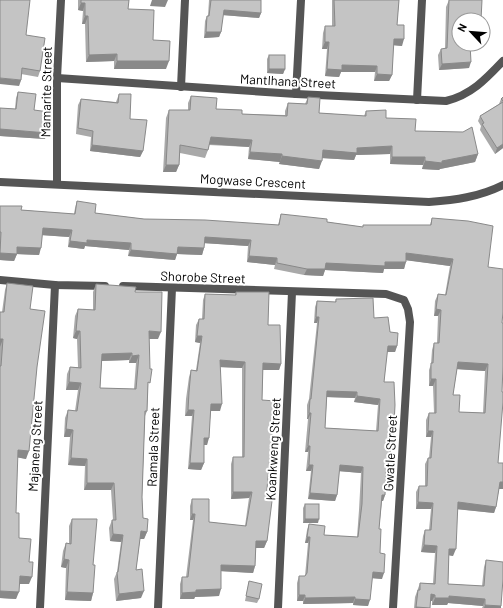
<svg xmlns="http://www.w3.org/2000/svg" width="503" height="608" font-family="Barlow,sans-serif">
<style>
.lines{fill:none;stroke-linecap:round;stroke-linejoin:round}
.street{stroke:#555;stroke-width:8}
.wall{fill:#a9a9a9;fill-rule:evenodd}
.shaded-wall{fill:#898989}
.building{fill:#c4c4c4;stroke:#898989;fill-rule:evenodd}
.labels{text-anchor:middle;stroke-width:4;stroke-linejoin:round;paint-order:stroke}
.street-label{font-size:13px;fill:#000;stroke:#fff}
</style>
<rect width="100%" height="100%" fill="#fff"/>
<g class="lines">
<!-- street -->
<g class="street">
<path d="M57,78L296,94L446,101C471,95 486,79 503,61"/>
<path d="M181,87L185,0"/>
<path d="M296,94L301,0"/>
<path d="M417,100L422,0"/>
<path d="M0,182L429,202C455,200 479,197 503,185"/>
<path d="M57,184V78L61,0"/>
<path d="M0,280L55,285L105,286"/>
<path d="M123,286L386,294L404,300L408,309L410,322L393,608"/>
<path d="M40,608L55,285"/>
<path d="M158,608L172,288"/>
<path d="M278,608L292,292"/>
</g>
</g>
<!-- wall -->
<g class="wall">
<path d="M78,0H129L128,9L153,40L166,69H114V61L86,62L85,24H82L83,11L78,10Z"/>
<path d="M209,0H261V13L259,18L223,15L221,32L219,37L204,38L205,21L207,16H208Z"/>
<path d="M332,0H399L397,25L402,46L393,45L392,75L389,81H374L375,72H341L339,77L325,76L327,49H322L323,33L325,26H332Z"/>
<path d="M449,0H482L472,50H471L469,68L439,70L438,55L441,49H445L446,7Z"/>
<path d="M26,35L40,71L38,77L21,74V80L19,86Z"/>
<path d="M269,55L285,69L283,74L267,73V59Z"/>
<path d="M18,92L34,110L45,139L0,136V108L15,109L16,98Z"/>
<path d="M119,94L143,151L140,157L90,151L91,137L76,134L78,105L81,99L116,102Z"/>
<path d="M191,96L216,109L242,114L285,115V111L288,103L305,104L308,97L319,113L364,116L366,111L386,118L415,131L478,154L475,162L440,169L439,170L422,169L423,165L390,164V154L356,155L354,160L322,158L319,169L279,164L280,162L248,159L249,147L209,145L208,150L205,158L180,153L179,165L176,172H163L166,118L169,110H188V103Z"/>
<path d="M503,97V148L495,154L480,130L481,126L478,121L480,116L499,104L501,99Z"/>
<path d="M77,201L95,213L144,219L278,225L281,214L327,222L363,227V225H430L432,218L488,267L502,323L498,463H503V489H499L496,507L494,513L457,509L453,556L449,555L448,584L482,586L484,567L486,560L501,608H482L483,606L448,603L447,605H432V601H430V608H414L415,597L420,583H433L435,553L421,552L423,536L425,530H429L431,509H416V492L419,486H425V464L428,458H429L431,437H426V420L429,413H434L433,386H429V370L431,364L432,350L434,343H437L438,316H434L435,301L438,294L445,295L450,266L406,260L404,269H384L383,273L325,270L323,276L304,275L274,269L275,265L247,262L248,246L204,243V248L202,255L177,254L175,260L128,256L129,250L85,246L84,249L68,247L69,237L42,235L39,255L17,254L14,261L0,260V206L21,210L74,214L75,208ZM457,369L485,371L483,413L459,412L453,395Z"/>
<path d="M7,283L30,309L37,367L26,459L17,457L16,513L19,538L29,562V584H19L16,599L0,598V312H2L5,290Z"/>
<path d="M96,284L135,292L158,339H149L148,389L147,411L145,416L142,497L143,518L147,532L144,539H140L136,570L141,598L116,601L114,579L117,572L121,542L110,541L109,528L112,520H113L111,490H84L85,466L68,465L70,437H64L65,418L68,410L75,411L78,390H66L67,374L70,367H78L77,339L73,338L75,316L78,309L93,310V292ZM129,360V363H136L134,389L100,388L102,361Z"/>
<path d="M236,292L268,325L281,364L279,370H263L262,400L266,500L267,541L264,548H256L255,566L253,573L221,571L219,596L195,597L194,599H180V584L182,577H186L193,520H190V506L192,499L209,522L245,526L249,498L231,499V464L233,457H242V368L220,367V411H211L207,445H204V463L201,470L188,469L192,416H185L186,399L189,377L191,370H196L200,343L195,342L196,325L199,319H202L203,300L205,294L235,295Z"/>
<path d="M336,299L374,318L390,332L397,346L395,352H387L384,382L393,444L391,450H390L386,475L385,495L383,501H382L379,529L380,553L382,579L372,578L368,606L353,605V603L303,604V601H297V583L299,576H305L308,543H305L307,530L309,524L324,535L357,537L359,510L361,473L339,471L337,495L335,501L308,499L311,471H306L308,452H305L308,419H307V405L309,399L317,323H314L315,307L317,301L335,302ZM327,397L355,398L354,402L378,405L376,431L325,428Z"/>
<path d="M305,504L318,523H303V508Z"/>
<path d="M72,519L93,593L91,601L65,600L66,568L61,567L63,551L66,543H69V526Z"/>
<path d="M249,581L259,599L257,603L245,601Z"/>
</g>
<!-- shaded-wall -->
<g class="shaded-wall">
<path d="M152,0H168L165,7L150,6Z"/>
<path d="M81,3H85L83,11L78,10Z"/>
<path d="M224,10L261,13L259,18L222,15Z"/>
<path d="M85,16H88L85,24H82Z"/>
<path d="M206,32H221L219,37L204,38Z"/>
<path d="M394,39H404L402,46L391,45Z"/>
<path d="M325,42H329L327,49H322Z"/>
<path d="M470,44H474L472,50H468Z"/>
<path d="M117,54L114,61L86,62L89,55Z"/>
<path d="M117,61H169L166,69H114Z"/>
<path d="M471,62L469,68L439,70L442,64Z"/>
<path d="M342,65L377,66L375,72H341L339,77L325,76L327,69Z"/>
<path d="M269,69H285L283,74L267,73Z"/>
<path d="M377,74L392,75L389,81H374Z"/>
<path d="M0,78L21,80L19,86L0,84Z"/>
<path d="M0,129L47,133L45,139L0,136Z"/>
<path d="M211,137L252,140L249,147L208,144Z"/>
<path d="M503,144V148L495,154L497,148Z"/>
<path d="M92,145L143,151L140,157L90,151Z"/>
<path d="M392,146L390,154L356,155L354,160L321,158L323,150L357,148Z"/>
<path d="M250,152L282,154L280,162L248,159Z"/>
<path d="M478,154L475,162L440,169L439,170L422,169L425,161H442Z"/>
<path d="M282,156L322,161L319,169L279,164Z"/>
<path d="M392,157H425L423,165L390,164Z"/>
<path d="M166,165H179L176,172H163Z"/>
<path d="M43,228L72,230L69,237L40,235Z"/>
<path d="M205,237L251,240L248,246L202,243Z"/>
<path d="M87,240L131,243L129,250L85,246L84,249L68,247L70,241Z"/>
<path d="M17,247L41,248L39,255L15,254Z"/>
<path d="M178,247L204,248L202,255L177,254L175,260L128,256L131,250Z"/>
<path d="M0,253L17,254L14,261L0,260Z"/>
<path d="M406,253L453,259L450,266L404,260Z"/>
<path d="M249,256L277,258L275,265L247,262Z"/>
<path d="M406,262L404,269H384L383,273L325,270L323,276L304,275L307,269L326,263Z"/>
<path d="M436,309L441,310L438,316H434Z"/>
<path d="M316,317H319L317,323H314Z"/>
<path d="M76,331H80L77,339L73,338Z"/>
<path d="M149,331L161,332L158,339H147Z"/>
<path d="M197,336H202L200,343L195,342Z"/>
<path d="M0,339H3L0,347Z"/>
<path d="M388,346H397L395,352H386Z"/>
<path d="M132,353L129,360L100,361L102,354Z"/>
<path d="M139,355L136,363H129L132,356Z"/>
<path d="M220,360L245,362L242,368L218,367Z"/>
<path d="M458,362L488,364L485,371L455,369Z"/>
<path d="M263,363L281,364L279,370H261Z"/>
<path d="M431,379H436L433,386H429Z"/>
<path d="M69,382L81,383L78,390H66Z"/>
<path d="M327,391L357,392L355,398L325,397Z"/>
<path d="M357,396L380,399L378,405L354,402Z"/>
<path d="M211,404H222L220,411H209Z"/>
<path d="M188,410H194L192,416H185Z"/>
<path d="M309,413H311L308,419H307Z"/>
<path d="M66,429L73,430L70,437H64Z"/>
<path d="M428,431H433L431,437H426Z"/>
<path d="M204,438H209L207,445H202Z"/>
<path d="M391,444H393L391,450H388Z"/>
<path d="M308,446H310L308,452H305Z"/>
<path d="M18,450L29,451L26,459L15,457Z"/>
<path d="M71,458L87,459L85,466L68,465Z"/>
<path d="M190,463H204L201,470L188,469Z"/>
<path d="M309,465H313L311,471H306Z"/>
<path d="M340,465L363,467L361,473L337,471Z"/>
<path d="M500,482H503V489H497Z"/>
<path d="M87,483H114L111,490H84Z"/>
<path d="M233,492H252L249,498L231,499Z"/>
<path d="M310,493L337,495L335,501L308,499Z"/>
<path d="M382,495H385L383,501H380Z"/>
<path d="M418,502L433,503L431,509H416Z"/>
<path d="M458,502L496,507L494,513L455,509Z"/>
<path d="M192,514H195L193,520H190Z"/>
<path d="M305,519H319L318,523H303Z"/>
<path d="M141,531L147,532L144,539H139Z"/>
<path d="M113,534L123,535L121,542L110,541Z"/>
<path d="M307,537H310L308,543H305Z"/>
<path d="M256,541H267L264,548H254Z"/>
<path d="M424,545L437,546L435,553L421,552Z"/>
<path d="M449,549H456L453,556L447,555Z"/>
<path d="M64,559L69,560L66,568L61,567Z"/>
<path d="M221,565L255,566L253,573L218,571Z"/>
<path d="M373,572L384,573L382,579L370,578Z"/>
<path d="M20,576L32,577L29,584H17Z"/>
<path d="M221,589L219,596L195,597L194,599H180L182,593L196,590Z"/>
<path d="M0,591L19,592L16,599L0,598Z"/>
<path d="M144,591L141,598L116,601L119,594Z"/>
<path d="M67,592L93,593L91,601L65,600Z"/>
<path d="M431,594L435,595L432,601H429Z"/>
<path d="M299,595H305L303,601H297Z"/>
<path d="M449,596L485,599L483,606L448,603L447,605H432L435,598Z"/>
<path d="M355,597L353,603L303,604L305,598Z"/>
<path d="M355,599L370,600L368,606L353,605Z"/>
<path d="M485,605L501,606V608H484Z"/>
<path d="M416,607L430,608H415Z"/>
</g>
<!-- building -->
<g class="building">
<path d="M0,0H30L26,35L45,38L40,71L22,68L21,80L0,78Z"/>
<path d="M81,0H129L128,9L154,10L153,40L170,41L169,61H117V54L89,55L88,16H85V3H81Z"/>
<path d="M211,0H261V13L224,10L221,32H206L207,16H209Z"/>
<path d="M334,0H399L397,25H404V39H394L392,75L377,74V66L342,65V70L327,69L329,42H325V26H335Z"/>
<path d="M449,0H482L481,20H459V44H470L471,62L442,64L441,49L447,48Z"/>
<rect x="269" y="55" width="16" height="14"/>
<path d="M18,92L36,94L34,110L49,112L47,133L0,129V108L16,109Z"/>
<path d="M119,94H131L130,119L147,120L143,151L92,145L93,131L78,128L81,99L118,103Z"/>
<path d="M191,96L217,98L216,109L242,110V114L287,116L288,103L307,104L308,97L320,98L319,113L366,116V111L386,110V118L416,119L415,131L463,132L472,127L478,154L442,161V163L425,161V157H392V146L357,148V153L323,150L322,161L282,156V154L250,152L252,140L211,137L208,150L180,145L179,165H166L169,110H190Z"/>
<path d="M503,97V101L501,99Z"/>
<path d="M503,102V144L497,148L482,124L484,123L480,116Z"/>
<path d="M77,201L96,204L95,213L144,219L205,220L279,225L281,214L327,219V222L363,227V225H431L432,218L468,221L493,226L488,267L503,269V312L502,323H503V366L502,392H503V402L498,463H503V482H500L496,507L458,502L456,549H449L448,584L484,586L486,560L503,562V579L501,606L485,605V599L449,596V598H435V595L431,594L430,608L416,607L418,590H420V583L435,584L437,546L424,545L425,530H431L433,503L418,502L419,486H427L428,458H431L433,431H428L429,413H436V379H431V363H433L434,343H439L441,310L436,309L438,294L446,295L453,259L406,253V262H385V266L326,263L325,269H307L277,263V258L249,256L251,240L205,237L204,248L178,247L177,254L131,250V243L87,240V243L70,241L72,230L43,228L41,248L17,247V254L0,253L1,232H0V206H22L21,210L75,214ZM458,362L488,364L485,413L459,412L460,395H453Z"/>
<path d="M7,283L33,286L30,309L45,311L37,367L29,451L18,450L16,513H19V538L31,539L29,562H33L32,577L20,576L19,592L0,591V366H1L3,339H0V312H4Z"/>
<path d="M96,284L136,287L135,292H162L161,332L149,331L150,369H152L150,383L148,382L147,411H145L142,497L143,518L148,519L147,532L141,531L136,570L142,569L144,591L119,594L117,572H118L123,535L113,534L112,520H116L114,483H87V459L71,458L73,430L66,429L68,410L77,411L81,383L69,382L70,367L81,368L80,331H76L78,309L95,310ZM132,353V356L139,355L136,389L100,388L102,354Z"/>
<path d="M236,292H269L268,325H280L281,364L263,363L262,400L275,401L266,500L272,501L267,541H256L255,566L221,565V589L196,590V592L182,593V577H188L195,514H192V499H209V522L246,526L252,492H233V457H244L245,362L220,360L222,404H211L209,438H204V463H190L194,410H188L189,392L191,370L197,371L202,336H197L199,319H204L205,294L236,295Z"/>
<path d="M373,298L374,318L388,317L390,332L398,333L397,346H388L384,382H394L395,405L393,444H391L388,469H386L385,495H382L379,529H381L380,553L385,554L384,573L373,572L370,600L355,599V597L305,598V595H299V576H305L307,573L310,537H307L309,524L325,526L324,535L358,537L362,504L363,467L340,465L337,495L310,493L313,465H309L310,446H308L311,413H309L310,399H311L319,317H316L317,301L336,302V299ZM327,391L357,392V396L380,399L378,431L325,428Z"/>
<rect x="305" y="504" width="14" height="15"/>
<path d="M72,519H97L93,565H95L93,593L67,592L69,560L64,559L66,543L71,544Z"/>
<path d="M249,581L262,584L259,599L246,596Z"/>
</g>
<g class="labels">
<!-- street labels -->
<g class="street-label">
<text transform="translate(288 81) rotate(3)" y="5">Mantlhana Street</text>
<text transform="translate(46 92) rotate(-89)" y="5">Mamarite Street</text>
<text transform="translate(253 181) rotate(3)" y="5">Mogwase Crescent</text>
<text transform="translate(203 277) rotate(2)" y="5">Shorobe Street</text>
<text transform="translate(35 446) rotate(-87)" y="5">Majaneng Street</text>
<text transform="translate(153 447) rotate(-88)" y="5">Ramala Street</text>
<text transform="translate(273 449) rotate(-87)" y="5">Koankweng Street</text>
<text transform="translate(390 453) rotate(-87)" y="5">Gwatle Street</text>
</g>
</g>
<!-- north arrow -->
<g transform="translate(471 32) rotate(296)"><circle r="19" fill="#ffffff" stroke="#999999"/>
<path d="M0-3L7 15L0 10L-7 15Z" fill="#000000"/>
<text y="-6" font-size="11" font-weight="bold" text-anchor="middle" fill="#000000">N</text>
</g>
</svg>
